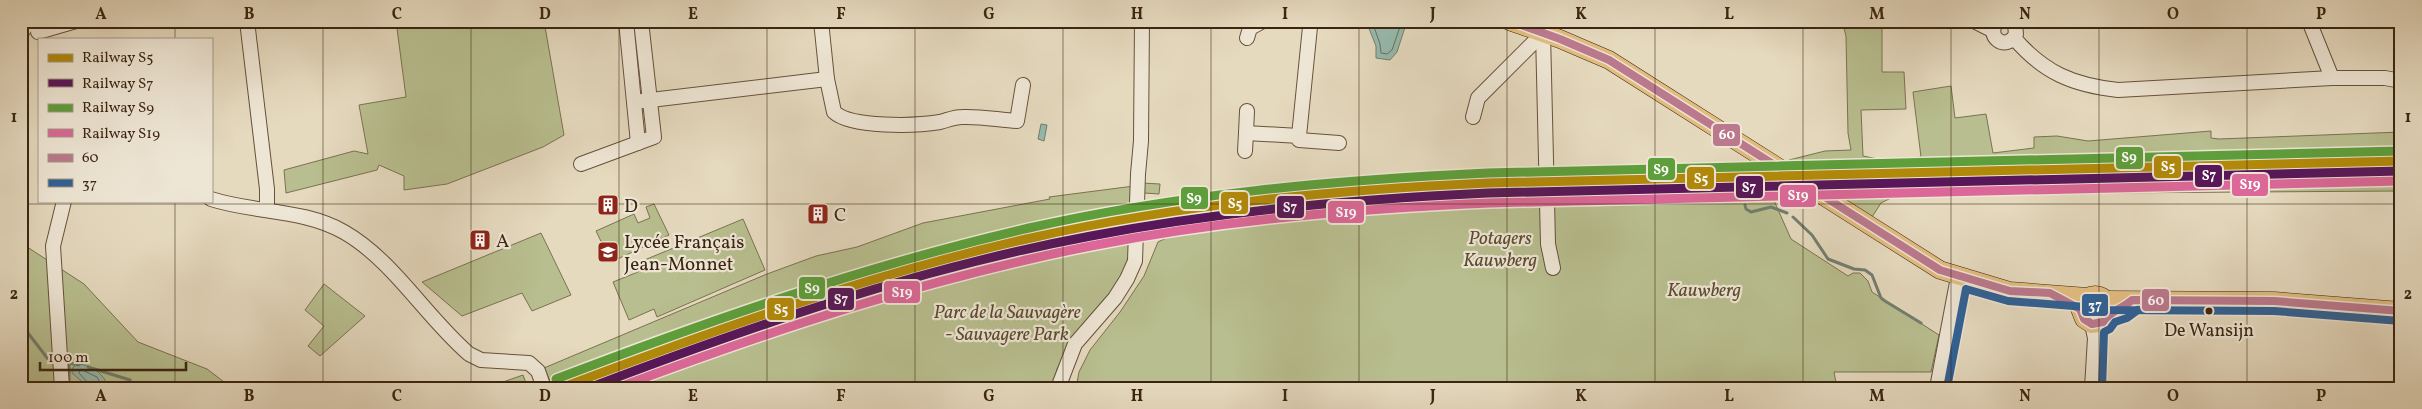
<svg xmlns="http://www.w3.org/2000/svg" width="2422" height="409" font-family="Vollkorn,serif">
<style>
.green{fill:#b8be8f;stroke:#7a7250}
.water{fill:#96baad;stroke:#727e6f}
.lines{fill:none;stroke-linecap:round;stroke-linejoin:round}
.shore{stroke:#68705f;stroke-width:1}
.stream{stroke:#727e6f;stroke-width:3}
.minor-casing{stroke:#66523c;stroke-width:16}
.major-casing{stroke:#3b2511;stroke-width:19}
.minor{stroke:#eee6d5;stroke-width:14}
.major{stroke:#e2bc7f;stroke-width:18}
.bus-1-casing{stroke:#eee6d5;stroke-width:11}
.bus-2-casing{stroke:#eee6d5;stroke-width:11}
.bus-1{stroke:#bb798e;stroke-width:8}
.bus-2{stroke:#306196;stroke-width:8}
.rail-1-casing{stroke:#eee6d5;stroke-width:12}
.rail-2-casing{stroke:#eee6d5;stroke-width:12}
.rail-3-casing{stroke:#eee6d5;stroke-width:12}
.rail-4-casing{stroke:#eee6d5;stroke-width:12}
.rail-1{stroke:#b1890a;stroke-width:9}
.rail-2{stroke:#571759;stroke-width:9}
.rail-3{stroke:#5e9e3b;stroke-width:9}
.rail-4{stroke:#db6898;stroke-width:9}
.grid{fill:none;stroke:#3b2511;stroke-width:1;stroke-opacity:0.55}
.bus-dot{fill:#3b2511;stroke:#eee6d5;stroke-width:2}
.labels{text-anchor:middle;stroke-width:4.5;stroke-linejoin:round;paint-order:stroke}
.bus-label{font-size:18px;fill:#3b2511;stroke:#eee6d5}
.poi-label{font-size:19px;fill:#3b2511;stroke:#eee6d5;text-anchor:start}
.park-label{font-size:19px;font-style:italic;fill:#5a4b30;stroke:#eee6d5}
.line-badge{stroke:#eee6d5;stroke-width:2}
.badge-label{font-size:14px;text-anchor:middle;font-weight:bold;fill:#fff}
.neatline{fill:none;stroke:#3b2511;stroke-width:2}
.grid-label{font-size:16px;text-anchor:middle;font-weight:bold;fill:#3b2511}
</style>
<rect width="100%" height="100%" fill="#e5d9be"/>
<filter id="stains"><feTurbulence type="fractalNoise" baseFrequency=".004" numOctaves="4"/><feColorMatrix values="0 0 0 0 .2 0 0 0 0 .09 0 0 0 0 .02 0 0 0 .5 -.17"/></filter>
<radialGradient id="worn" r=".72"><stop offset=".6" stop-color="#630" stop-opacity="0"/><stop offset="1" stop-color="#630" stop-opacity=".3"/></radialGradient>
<!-- green -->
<g class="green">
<path d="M396,21H544L564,135L543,147L447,184L404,190V176L379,165L377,170L286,193L284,170L354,151L368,154L359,105L406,97Z"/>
<path d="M1842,21H1882V72H1904L1906,109L1861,110L1863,156L1888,161L1921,157L1913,92L1951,86L1955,118L1986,114L1993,153L2034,148V137L2057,136L2088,141L2211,131V138L2219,139L2401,132V152L2171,157V163L1799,171L1789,160L1825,151L1851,150L1848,133L1846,36Z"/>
<path d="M2171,177V182L2401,177V191L2096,193L1969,186L1899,194L1881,203L1872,217L1820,185Z"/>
<path d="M1142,183L1160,184L1159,194L1144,193Z"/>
<path d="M1134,186L1132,211C1066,223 1000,236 936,253C805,289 677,336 551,383L544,368L767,274L816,256L857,247L923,223L1050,199L1049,197Z"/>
<path d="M1768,187L1791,239L1848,276L1853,273H1860L1868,281L1872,292L1939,335L1931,372H1834L1837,388H1076L1079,372L1090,350L1120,312L1144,276L1158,242L1187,228L1388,202Z"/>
<path d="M654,204L669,235L611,262L596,231L634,214L638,223L650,218L646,207Z"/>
<path d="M743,219L765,270L657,317L654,309L629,320L613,282L638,272L635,264Z"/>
<path d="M1132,228L1127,267L1112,292L1072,341L1057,369L1053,388H587L814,308L914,276Z"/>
<path d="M541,233L571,295L532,311L522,293L462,316L422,282Z"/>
<path d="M21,243L84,284L138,342L207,369L232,388H21Z"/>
<path d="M324,284L365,316L320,356L308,346L324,326L305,310Z"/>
<path d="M523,375L528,388H486Z"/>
</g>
<!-- water -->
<g class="water">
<path d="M1366,21H1407L1397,52L1390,60L1376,58V46Z"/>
<path d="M1041,124L1047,125L1044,141L1038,139Z"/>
<path d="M79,364C92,366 105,374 108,388C80,388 91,388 72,373L73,367Z"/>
</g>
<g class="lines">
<!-- shore -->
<g class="shore">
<path d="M1372,21L1380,44L1381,53L1387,54L1392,50L1402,21"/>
<path d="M89,388L88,383L79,373L80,369L97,377L103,388"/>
</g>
<!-- stream -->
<g class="stream">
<path d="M1745,205L1746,209L1751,212L1771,207L1787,213"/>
<path d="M1793,217L1812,235L1828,259L1854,269L1865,270L1872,275L1881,298L1885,301L1921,323"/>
<path d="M21,324L48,359L54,360"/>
<path d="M88,367L130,380L133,388"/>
<path d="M69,388V363L79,365"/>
</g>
<!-- minor casing -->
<g class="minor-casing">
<g id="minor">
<path d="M247,21L267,189V210"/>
<path d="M626,21L638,143"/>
<path d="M821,21L827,79L834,112C851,128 916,126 940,122C948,120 954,117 962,117C980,116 999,120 1017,121L1023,85"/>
<path d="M1974,21L1992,30L1994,25"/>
<path d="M1998,21C1983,36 2007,53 2016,34L2015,25L2011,21"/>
<path d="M2309,21L2332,78"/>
<path d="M38,32L76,21"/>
<path d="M21,33L27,25"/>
<path d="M1543,33L1548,244L1553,268"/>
<path d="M1247,38L1250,28L1263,21"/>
<path d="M2014,38C2044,73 2073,85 2118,90L2332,78H2385L2401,81"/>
<path d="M634,102L827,79"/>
<path d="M1247,111L1246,133L1299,136V140L1339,143"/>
<path d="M1473,117L1478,98L1543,33"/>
<path d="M1299,136L1310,27L1308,21"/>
<path d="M1245,151L1246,133"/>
<path d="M581,164L654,137L641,21"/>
<path d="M211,199C254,213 304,209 344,232C393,260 426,317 469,354L481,360L529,363L538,371L544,388"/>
<path d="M62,388L53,246L64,201"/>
<path d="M1058,388L1075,344L1115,298L1127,279L1135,261L1138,174L1141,141L1142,21"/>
<path d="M1937,388L1958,277"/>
<path d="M2092,388L2095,338L2092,324"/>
</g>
</g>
<!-- major casing -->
<g class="major-casing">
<g id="major">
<path d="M1509,21L1560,39L1609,60L1940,270L2010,291L2087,297C2111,286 2119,324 2092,324L2084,319L2080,309L2087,297"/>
<path d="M2107,300L2274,301L2401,311"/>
</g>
</g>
<!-- minor -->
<use href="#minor" class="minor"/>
<!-- major -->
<use href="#major" class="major"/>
<!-- bus-1 casing -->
<g class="bus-1-casing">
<path id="bus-1" d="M1510,21L1560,39L1609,60L1940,270L2010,291L2050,293L2080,309L2084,319L2092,324L2103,322C2110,311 2122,309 2132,300L2274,301L2401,311"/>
</g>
<!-- bus-2 casing -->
<g class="bus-2-casing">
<g id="bus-2">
<path d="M1947,388L1966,289L2008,301L2086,307L2096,305L2106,310L2274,311L2400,321"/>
<path d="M2102,388L2104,332L2110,329L2115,322L2127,318L2138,310"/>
</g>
</g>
<!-- bus-1 -->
<use href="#bus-1" class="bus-1"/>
<!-- bus-2 -->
<use href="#bus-2" class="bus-2"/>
<!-- rail-1 casing -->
<g class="rail-1-casing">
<path id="rail-1" d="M561,388C715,330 870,274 1031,238C1181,204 1335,190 1488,183L2401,161"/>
</g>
<!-- rail-2 casing -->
<g class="rail-2-casing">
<path id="rail-2" d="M589,388C752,326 919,268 1091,236C1222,211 1355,199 1488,193L2401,171"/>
</g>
<!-- rail-3 casing -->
<g class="rail-3-casing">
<path id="rail-3" d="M556,379C711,320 868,265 1029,228C1180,194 1334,180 1488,173L2401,151"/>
</g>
<!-- rail-4 casing -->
<g class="rail-4-casing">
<path id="rail-4" d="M617,388C772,330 929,278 1091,246C1222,220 1355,209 1489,203L2401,181"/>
</g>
<!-- rail-1 -->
<use href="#rail-1" class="rail-1"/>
<!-- rail-2 -->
<use href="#rail-2" class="rail-2"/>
<!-- rail-3 -->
<use href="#rail-3" class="rail-3"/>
<!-- rail-4 -->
<use href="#rail-4" class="rail-4"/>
</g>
<!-- grid -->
<path class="grid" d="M175,21V39M323,21V388M471,21V388M619,21V388M767,21V388M915,21V388M1063,21V388M1211,21V388M1359,21V388M1507,21V388M1655,21V388M1803,21V388M1951,21V388M2099,21V388M2247,21V388M175,201V388M21,204H2401"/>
<!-- icons -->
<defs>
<g id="building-square" transform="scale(1.125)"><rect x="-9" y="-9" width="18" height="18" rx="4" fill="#8f2418" stroke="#eee6d5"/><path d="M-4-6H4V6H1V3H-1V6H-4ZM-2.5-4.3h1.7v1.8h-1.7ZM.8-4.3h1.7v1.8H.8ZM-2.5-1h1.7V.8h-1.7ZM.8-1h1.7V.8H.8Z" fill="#fff"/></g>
<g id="school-square" transform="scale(1.125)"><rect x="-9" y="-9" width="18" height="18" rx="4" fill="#8f2418" stroke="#eee6d5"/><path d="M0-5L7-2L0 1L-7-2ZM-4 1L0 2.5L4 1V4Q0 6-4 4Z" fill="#fff"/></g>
</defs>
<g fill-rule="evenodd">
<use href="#building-square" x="608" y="205"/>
<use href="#building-square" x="818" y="214"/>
<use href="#building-square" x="480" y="240"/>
<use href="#school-square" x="608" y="252"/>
</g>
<!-- markers -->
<circle class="bus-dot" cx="2209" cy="311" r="4.5"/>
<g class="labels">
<!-- bus labels -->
<g class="bus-label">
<text x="2209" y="336">De Wansijn</text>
</g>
<!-- poi labels -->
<g class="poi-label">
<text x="624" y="212">D</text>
<text x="834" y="221">C</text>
<text x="496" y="247">A</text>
<text x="624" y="248">Lycée Français<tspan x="624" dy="22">Jean-Monnet</tspan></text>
</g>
<!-- park labels -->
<g class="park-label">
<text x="1500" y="244">Potagers<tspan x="1500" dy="22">Kauwberg</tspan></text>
<text x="1704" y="296">Kauwberg</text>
<text x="1007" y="318">Parc de la Sauvagère<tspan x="1007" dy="22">- Sauvagere Park</tspan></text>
</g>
</g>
<g class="line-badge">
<rect x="1712" y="123" width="29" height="24" rx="5" fill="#bb798e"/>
<rect x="2115" y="146" width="29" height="24" rx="5" fill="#5e9e3b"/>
<rect x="2153" y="155" width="29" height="24" rx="5" fill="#b1890a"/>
<rect x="1647" y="157" width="29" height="24" rx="5" fill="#5e9e3b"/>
<rect x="2194" y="164" width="29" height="24" rx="5" fill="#571759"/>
<rect x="1686" y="166" width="29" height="24" rx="5" fill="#b1890a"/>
<rect x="2231" y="173" width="38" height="24" rx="5" fill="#db6898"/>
<rect x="1735" y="175" width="29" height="24" rx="5" fill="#571759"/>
<rect x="1779" y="184" width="38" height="24" rx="5" fill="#db6898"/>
<rect x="1180" y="186" width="29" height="24" rx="5" fill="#5e9e3b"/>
<rect x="1220" y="191" width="29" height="24" rx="5" fill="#b1890a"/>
<rect x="1276" y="195" width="29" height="24" rx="5" fill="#571759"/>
<rect x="1327" y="200" width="38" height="24" rx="5" fill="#db6898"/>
<rect x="798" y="276" width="28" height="24" rx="5" fill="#5e9e3b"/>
<rect x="883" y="280" width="38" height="24" rx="5" fill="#db6898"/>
<rect x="827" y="287" width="28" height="24" rx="5" fill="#571759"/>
<rect x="2141" y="288" width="29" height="24" rx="5" fill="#bb798e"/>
<rect x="2081" y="293" width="28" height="24" rx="5" fill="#306196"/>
<rect x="766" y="297" width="29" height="24" rx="5" fill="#b1890a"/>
</g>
<g class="badge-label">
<text x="1727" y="139">60</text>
<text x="2129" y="162">S9</text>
<text x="2168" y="171">S5</text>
<text x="1661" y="174">S9</text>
<text x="2209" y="180">S7</text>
<text x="1701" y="183">S5</text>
<text x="2250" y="189">S19</text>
<text x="1749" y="192">S7</text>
<text x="1798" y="200">S19</text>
<text x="1194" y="203">S9</text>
<text x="1235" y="208">S5</text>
<text x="1290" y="212">S7</text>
<text x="1346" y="217">S19</text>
<text x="812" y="293">S9</text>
<text x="902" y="297">S19</text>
<text x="841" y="304">S7</text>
<text x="2156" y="305">60</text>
<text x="2095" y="310">37</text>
<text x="781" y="314">S5</text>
</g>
<!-- margin -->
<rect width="2422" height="409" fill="none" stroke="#e5d9be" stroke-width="55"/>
<!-- legend -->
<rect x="38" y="38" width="175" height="165" fill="#eee6d5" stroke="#a69987"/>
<rect x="48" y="54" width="25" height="8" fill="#b1890a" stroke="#a69987"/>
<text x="82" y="62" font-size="15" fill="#3b2511">Railway S5</text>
<rect x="48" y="79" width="25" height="8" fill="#571759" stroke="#a69987"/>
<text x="82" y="88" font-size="15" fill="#3b2511">Railway S7</text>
<rect x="48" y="104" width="25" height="8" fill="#5e9e3b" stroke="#a69987"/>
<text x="82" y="112" font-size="15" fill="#3b2511">Railway S9</text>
<rect x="48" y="129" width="25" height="8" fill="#db6898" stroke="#a69987"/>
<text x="82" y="138" font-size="15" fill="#3b2511">Railway S19</text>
<rect x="48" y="154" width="25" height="8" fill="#bb798e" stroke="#a69987"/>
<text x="82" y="162" font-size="15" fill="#3b2511">60</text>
<rect x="48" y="179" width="25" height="8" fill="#306196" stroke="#a69987"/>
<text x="82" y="188" font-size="15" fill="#3b2511">37</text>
<!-- scale -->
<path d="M40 362v8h146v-8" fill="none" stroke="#3b2511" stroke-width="2.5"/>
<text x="48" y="362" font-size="15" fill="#3b2511" stroke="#eee6d5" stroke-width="4" paint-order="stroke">100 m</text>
<rect x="28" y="28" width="2366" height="354" class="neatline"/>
<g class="grid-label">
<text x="101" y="19">A</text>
<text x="249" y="19">B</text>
<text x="397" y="19">C</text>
<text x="545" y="19">D</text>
<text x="693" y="19">E</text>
<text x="841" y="19">F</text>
<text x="989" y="19">G</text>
<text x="1137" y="19">H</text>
<text x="1285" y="19">I</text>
<text x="1433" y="19">J</text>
<text x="1581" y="19">K</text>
<text x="1729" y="19">L</text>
<text x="1877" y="19">M</text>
<text x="2025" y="19">N</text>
<text x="2173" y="19">O</text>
<text x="2321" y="19">P</text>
<text x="14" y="122">1</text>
<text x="2408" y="122">1</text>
<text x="14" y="299">2</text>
<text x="2408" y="299">2</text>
<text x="101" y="401">A</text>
<text x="249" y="401">B</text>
<text x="397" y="401">C</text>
<text x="545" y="401">D</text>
<text x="693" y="401">E</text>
<text x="841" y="401">F</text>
<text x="989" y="401">G</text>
<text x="1137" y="401">H</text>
<text x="1285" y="401">I</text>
<text x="1433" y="401">J</text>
<text x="1581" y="401">K</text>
<text x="1729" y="401">L</text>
<text x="1877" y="401">M</text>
<text x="2025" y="401">N</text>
<text x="2173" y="401">O</text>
<text x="2321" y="401">P</text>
</g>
<rect width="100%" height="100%" filter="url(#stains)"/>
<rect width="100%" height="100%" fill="url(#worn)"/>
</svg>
